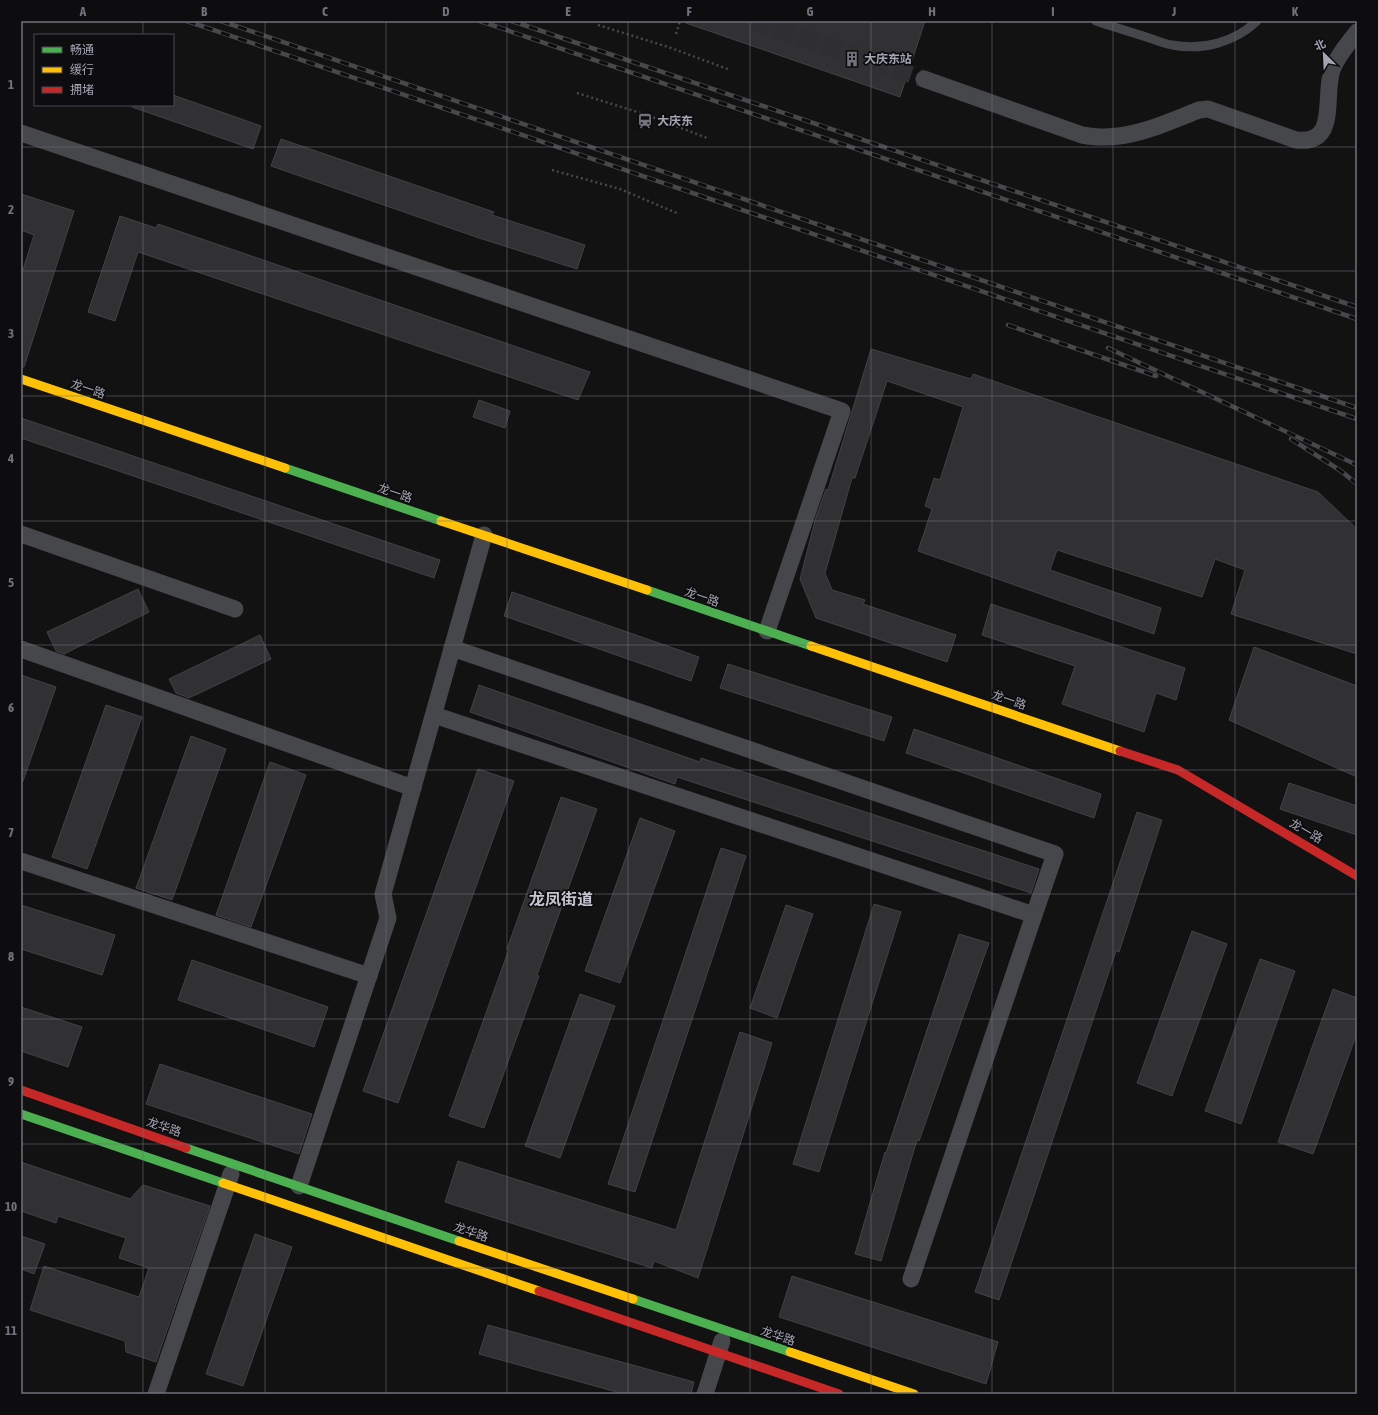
<svg xmlns="http://www.w3.org/2000/svg" width="1378" height="1415" font-family="'Asap Condensed','Noto Sans SC',sans-serif">
<style>
.building{fill:#313133;stroke:#424146}
.lines{fill:none;stroke-linecap:round;stroke-linejoin:round}
.street-tunnel{stroke:#2f2f32;stroke-width:17;stroke-dasharray:17 8;stroke-linecap:butt}
.path{stroke:#48484c;stroke-width:2.5;stroke-dasharray:2 3;stroke-linecap:butt}
.lane{stroke:#46474b;stroke-width:9}
.street{stroke:#46474b;stroke-width:17}
.fast{stroke:#4caf50;stroke-width:9}
.slow{stroke:#ffc107;stroke-width:9}
.jam{stroke:#c62828;stroke-width:9}
.rail-casing{stroke:#48484b;stroke-width:4.5}
.rail{stroke:#0d0c0e;stroke-width:3;stroke-dasharray:9;stroke-linecap:butt}
.grid{fill:none;stroke:#71727b;stroke-width:1;stroke-opacity:0.55}
.labels{text-anchor:middle;stroke-width:3.5;stroke-linejoin:round;paint-order:stroke}
.poi-label{font-size:12px;font-weight:bold;fill:#a4a5b3;stroke:#0d0c0e;text-anchor:start}
.street-label{font-size:12px;fill:#a4a5b3;stroke:#0d0c0e}
.district-label{font-size:16px;font-weight:bold;fill:#c4c5cf;stroke:#0d0c0e}
.neatline{fill:none;stroke:#71727b;stroke-width:1.5}
.grid-label{font-size:13px;text-anchor:middle;font-weight:bold;fill:#71727b}
</style>
<rect width="100%" height="100%" fill="#121212"/>
<!-- building -->
<g class="building">
<path d="M686,21H925L900,97L686,23Z"/>
<path d="M173,95L261,126L253,149L132,107V105H173Z"/>
<path d="M281,139L494,212L492,215L585,245L577,269L479,238L271,166Z"/>
<path d="M21,194L74,211L24,367H21V276L34,235L21,230Z"/>
<path d="M120,216L156,228L158,224L590,372L578,400L138,252L115,321L88,312Z"/>
<path d="M871,349L971,379L973,374L1318,492L1357,529V654L1231,614L1245,570L1215,559L1202,597L1057,550L1050,570L1161,608L1154,634L918,551L932,509L925,506L934,478L940,480L963,407L887,381L855,478H852L825,573L832,590L865,600L863,604L956,635L947,662L816,618L800,579L816,517L826,489L828,490Z"/>
<path d="M479,400L510,411L505,428L473,417Z"/>
<path d="M21,418L440,560L434,578L21,438Z"/>
<path d="M138,589L149,612L64,654L56,651L47,632Z"/>
<path d="M512,592L699,657L691,681L504,616Z"/>
<path d="M991,604L1185,668L1176,700L1156,693L1144,732L1062,704L1075,666L982,635Z"/>
<path d="M260,635L271,659L189,698L176,693L169,679Z"/>
<path d="M1254,647L1357,686V777L1229,720Z"/>
<path d="M728,664L892,717L884,741L720,688Z"/>
<path d="M21,675L56,687L23,781H21Z"/>
<path d="M479,685L700,762L701,758L1039,869L1031,893L677,777L675,784L470,712Z"/>
<path d="M106,705L142,717L87,869L52,857Z"/>
<path d="M914,729L1101,794L1094,818L906,753Z"/>
<path d="M191,736L226,749L172,900L136,888Z"/>
<path d="M270,762L306,775L251,927L216,915Z"/>
<path d="M478,769L514,781L398,1103L363,1091Z"/>
<path d="M1289,783L1357,806V835L1280,809Z"/>
<path d="M561,797L597,809L537,975L539,976L484,1128L449,1116L509,949H507Z"/>
<path d="M1137,812L1162,820L1119,952L1116,951L999,1300L975,1292Z"/>
<path d="M640,818L675,831L620,983L585,971Z"/>
<path d="M721,848L746,856L635,1192L608,1184Z"/>
<path d="M874,904L901,912L819,1172L793,1164Z"/>
<path d="M21,905L115,935L102,975L21,949Z"/>
<path d="M786,905L813,914L777,1018L750,1008Z"/>
<path d="M1192,931L1227,944L1172,1096L1137,1083Z"/>
<path d="M959,934L989,943L919,1141L917,1140L881,1261L855,1254L885,1152L886,1153Z"/>
<path d="M1260,959L1295,971L1241,1124L1205,1111Z"/>
<path d="M192,960L328,1007L314,1047L178,1000Z"/>
<path d="M1333,989L1357,998V1033L1313,1154L1278,1142Z"/>
<path d="M580,994L615,1006L560,1158L525,1146Z"/>
<path d="M21,1007L82,1027L68,1067L21,1051Z"/>
<path d="M740,1032L772,1043L698,1278L654,1261L652,1268L445,1202L458,1161L676,1230Z"/>
<path d="M160,1064L312,1114L299,1154L146,1104Z"/>
<path d="M21,1162L130,1199L143,1185L210,1206L156,1362L126,1352L125,1341L30,1310L44,1266L139,1297L149,1268L119,1258L126,1238L58,1216L56,1223L21,1211Z"/>
<path d="M255,1234L292,1247L243,1386L206,1374Z"/>
<path d="M21,1236L45,1244L34,1274L21,1269Z"/>
<path d="M792,1276L998,1342L986,1384L779,1317Z"/>
<path d="M488,1325L694,1382L691,1394H624L479,1354Z"/>
</g>
<g class="lines">
<!-- street-tunnel -->
<path class="street-tunnel" d="M753,21L924,79"/>
<!-- path -->
<g class="path">
<path d="M598,25L671,48L730,70"/>
<path d="M676,34L680,21"/>
<path d="M577,93L647,115L707,138"/>
<path d="M552,170L620,189L679,214"/>
</g>
<!-- lane -->
<path class="lane" d="M1096,21C1114,27 1131,32 1149,38C1156,40 1164,44 1172,45C1203,51 1235,42 1257,21"/>
<!-- street -->
<g class="street">
<path d="M924,79L1082,135C1088,136 1094,137 1101,137C1135,138 1168,122 1199,110L1208,109L1296,140C1339,145 1323,98 1332,70C1337,56 1348,44 1357,32"/>
<path d="M21,133L842,411L767,631"/>
<path d="M21,534L235,609"/>
<path d="M21,649L413,788"/>
<path d="M434,715L1034,915L1055,854L452,648"/>
<path d="M21,861L369,976"/>
<path d="M299,1186L388,918L383,894L484,535"/>
<path d="M911,1279L1034,915"/>
<path d="M156,1394L231,1174"/>
<path d="M705,1394L722,1341"/>
</g>
<!-- fast -->
<g class="fast">
<path d="M285,468L441,521"/>
<path d="M647,590L811,646"/>
<path d="M21,1114L223,1183"/>
<path d="M186,1148L459,1241"/>
<path d="M633,1299L790,1352"/>
</g>
<!-- slow -->
<g class="slow">
<path d="M21,379L285,468"/>
<path d="M441,521L647,590"/>
<path d="M811,646L1120,751"/>
<path d="M223,1183L539,1291"/>
<path d="M459,1241L633,1299"/>
<path d="M790,1352L914,1394"/>
</g>
<!-- jam -->
<g class="jam">
<path d="M1120,751L1178,770L1357,876"/>
<path d="M21,1090L186,1148"/>
<path d="M539,1291L839,1394"/>
</g>
<!-- rail casing -->
<g class="rail-casing">
<g id="rail">
<path d="M187,21L1357,419"/>
<path d="M221,21L1357,408"/>
<path d="M480,21L1357,319"/>
<path d="M512,21L1357,307"/>
<path d="M1008,325L1156,376"/>
<path d="M1108,348L1357,465"/>
<path d="M1291,439L1341,471L1357,484"/>
</g>
</g>
<!-- rail -->
<use href="#rail" class="rail"/>
</g>
<!-- grid -->
<path class="grid" d="M143,21V35M265,21V1394M386,21V1394M507,21V1394M628,21V1394M750,21V1394M871,21V1394M992,21V1394M1113,21V1394M1235,21V1394M143,105V1394M21,147H1357M21,271H1357M21,396H1357M21,521H1357M21,645H1357M21,770H1357M21,894H1357M21,1019H1357M21,1144H1357M21,1268H1357"/>
<!-- icons -->
<defs>
<g id="building-bare" transform="scale(1.2)"><path d="M-4-6H4V6H1V3H-1V6H-4ZM-2.5-4.3h1.7v1.8h-1.7ZM.8-4.3h1.7v1.8H.8ZM-2.5-1h1.7V.8h-1.7ZM.8-1h1.7V.8H.8Z" fill="#71727b" stroke="#0d0c0e" stroke-width="2.5" paint-order="stroke"/></g>
<g id="station-bare" transform="scale(1.2)"><path d="M-3-6H3Q5-6 5-4V2Q5 4 3 4L4.5 6H3L1.5 4h-3L-3 6H-4.5L-3 4Q-5 4-5 2V-4Q-5-6-3-6ZM-3.5-4v3h7v-3ZM-3.5 1v1.5H-2V1ZM2 1v1.5H3.5V1Z" fill="#71727b" stroke="#0d0c0e" stroke-width="2.5" paint-order="stroke"/></g>
</defs>
<g fill-rule="evenodd">
<use href="#building-bare" x="852" y="59"/>
<use href="#station-bare" x="645" y="121"/>
</g>
<g class="labels">
<!-- poi labels -->
<g class="poi-label">
<text x="864" y="63">大庆东站</text>
<text x="657" y="125">大庆东</text>
</g>
<!-- street labels -->
<g class="street-label">
<text transform="translate(88 389) rotate(19)" y="4">龙一路</text>
<text transform="translate(395 493) rotate(19)" y="4">龙一路</text>
<text transform="translate(702 597) rotate(19)" y="4">龙一路</text>
<text transform="translate(1009 700) rotate(19)" y="4">龙一路</text>
<text transform="translate(1306 831) rotate(30)" y="4">龙一路</text>
<text transform="translate(164 1127) rotate(19)" y="4">龙华路</text>
<text transform="translate(471 1232) rotate(19)" y="4">龙华路</text>
<text transform="translate(778 1336) rotate(19)" y="4">龙华路</text>
</g>
<!-- district labels -->
<g class="district-label">
<text x="561" y="905">龙凤街道</text>
</g>
</g>
<!-- border -->
<rect width="1378" height="1415" fill="none" stroke="#0d0c0e" stroke-width="44"/>
<!-- legend -->
<rect x="34" y="34" width="140" height="72" fill="#0d0c0e" stroke="#494950"/>
<rect x="42" y="47" width="20" height="6" fill="#4caf50" stroke="#494950"/>
<text x="70" y="54" font-size="12" fill="#a4a5b3">畅通</text>
<rect x="42" y="67" width="20" height="6" fill="#ffc107" stroke="#494950"/>
<text x="70" y="74" font-size="12" fill="#a4a5b3">缓行</text>
<rect x="42" y="87" width="20" height="6" fill="#c62828" stroke="#494950"/>
<text x="70" y="94" font-size="12" fill="#a4a5b3">拥堵</text>
<!-- north arrow -->
<g transform="translate(1324 54) rotate(336)" stroke="#0d0c0e" stroke-width="3" paint-order="stroke">
<path d="M0-3L7 15L0 10L-7 15Z" fill="#a4a5b3"/>
<text y="-6" font-size="11" font-weight="bold" text-anchor="middle" fill="#a4a5b3">北</text>
</g>
<rect x="22" y="22" width="1334" height="1371" class="neatline"/>
<g class="grid-label">
<text x="83" y="16">A</text>
<text x="204" y="16">B</text>
<text x="325" y="16">C</text>
<text x="446" y="16">D</text>
<text x="568" y="16">E</text>
<text x="689" y="16">F</text>
<text x="810" y="16">G</text>
<text x="932" y="16">H</text>
<text x="1053" y="16">I</text>
<text x="1174" y="16">J</text>
<text x="1295" y="16">K</text>
<text x="11" y="89">1</text>
<text x="11" y="214">2</text>
<text x="11" y="338">3</text>
<text x="11" y="463">4</text>
<text x="11" y="587">5</text>
<text x="11" y="712">6</text>
<text x="11" y="837">7</text>
<text x="11" y="961">8</text>
<text x="11" y="1086">9</text>
<text x="11" y="1211">10</text>
<text x="11" y="1335">11</text>
</g>
</svg>
